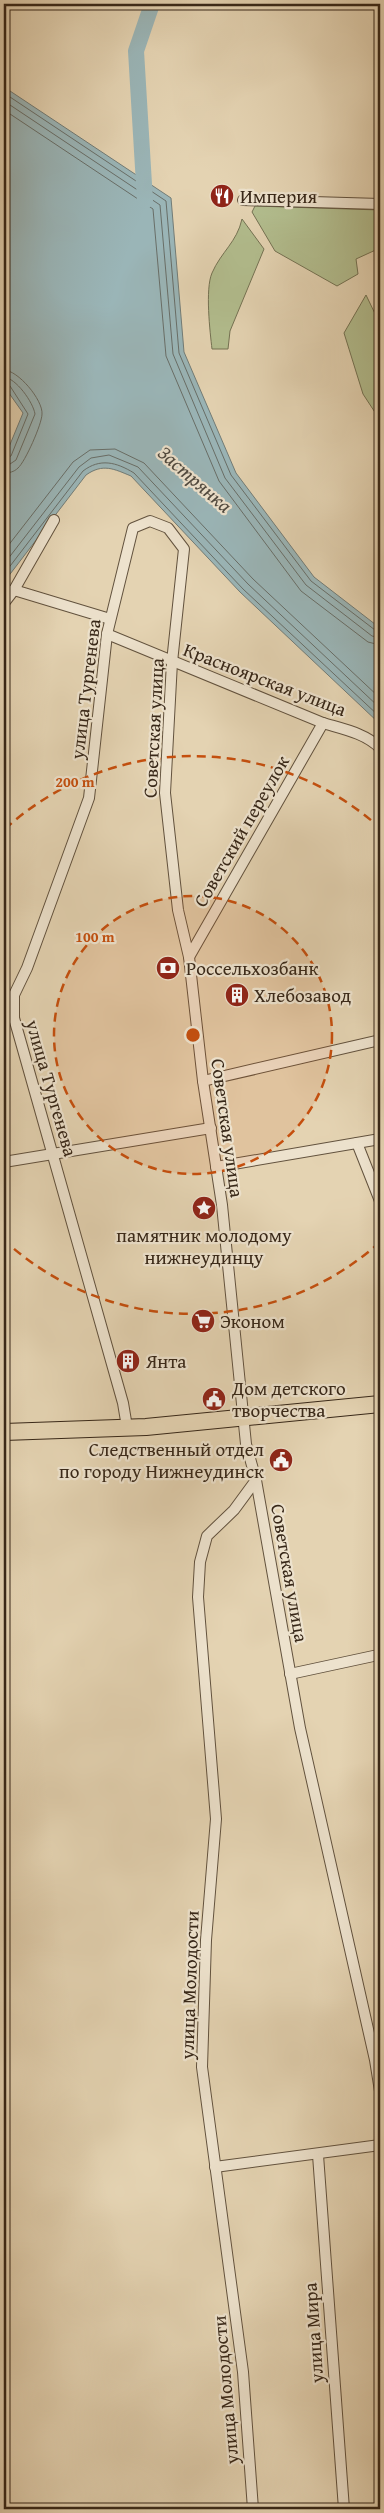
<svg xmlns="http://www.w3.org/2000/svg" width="384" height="2513" font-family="'Gentium Book Plus',serif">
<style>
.green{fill:#b2bd8e;stroke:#747253}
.water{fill:#9ab5b7;stroke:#727c77}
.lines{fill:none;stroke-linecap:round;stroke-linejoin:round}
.shore{stroke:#686e68;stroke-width:1}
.river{stroke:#9ab5b7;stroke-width:16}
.minor-casing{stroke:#62523e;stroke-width:12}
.trunk-casing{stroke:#372718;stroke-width:18}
.minor{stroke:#ede2cd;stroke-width:10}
.trunk{stroke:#e4d3b2;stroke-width:16}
.ring{fill:none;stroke:#c54f0e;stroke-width:2.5;stroke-dasharray:9 6}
.labels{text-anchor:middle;stroke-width:4.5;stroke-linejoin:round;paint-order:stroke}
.poi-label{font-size:19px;fill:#372718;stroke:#ede2cd;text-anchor:start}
.street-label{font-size:19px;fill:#372718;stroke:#ede2cd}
.water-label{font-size:20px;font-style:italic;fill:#504a40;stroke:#ede2cd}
.centre{fill:#c54f0e;stroke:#ede2cd;stroke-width:2.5}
.ring-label{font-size:15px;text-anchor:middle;font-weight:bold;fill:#c54f0e;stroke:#ede2cd;stroke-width:4.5;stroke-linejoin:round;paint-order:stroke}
</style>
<rect width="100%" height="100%" fill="#e4d3b2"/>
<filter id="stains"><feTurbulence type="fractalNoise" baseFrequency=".004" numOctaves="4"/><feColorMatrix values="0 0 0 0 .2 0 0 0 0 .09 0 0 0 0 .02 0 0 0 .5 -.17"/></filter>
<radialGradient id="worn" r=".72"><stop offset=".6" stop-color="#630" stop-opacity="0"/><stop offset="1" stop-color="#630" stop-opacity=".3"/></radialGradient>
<!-- green -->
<g class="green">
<path d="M255,206L380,210V248L356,259L358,274L337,286L275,251L252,212Z"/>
<path d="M242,219L264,249L230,331L228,349H212C210,332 205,289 212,273C221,252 237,242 242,219Z"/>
<path d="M366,295L380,324V420L363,394L344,333Z"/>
</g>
<!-- water -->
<path class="water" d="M4,87L171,198L184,352L236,473L314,577L380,628V724L240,592L131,476C114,469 103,463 86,475L4,582V459L23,413L4,386Z"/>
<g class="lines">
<!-- shore -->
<g class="shore">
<path d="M4,93L166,201L179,353L231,475L311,581L375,630L380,631"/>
<path d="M4,101L160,205L173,354L225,478L306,585L372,636L380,638"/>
<path d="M4,110L153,209L166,356L219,481L301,591L368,642L380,645"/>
<path d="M4,370C18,370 43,400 42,414C42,424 25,462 18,468C14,472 9,473 4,473"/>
<path d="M4,377C16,378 33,402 35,414L16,460L10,464L4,465"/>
<path d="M4,383L10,386L28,414L11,456L4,459"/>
<path d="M4,551L73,462L90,450L115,449L144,463L253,579L380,698"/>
<path d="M4,564L79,467L91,458L109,455L138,467L248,584L380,708"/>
<path d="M4,574L83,471C100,458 116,462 134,473L243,589L380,717"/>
</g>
<!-- river -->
<path class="river" d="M145,201L136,51L152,4"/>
<!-- minor casing -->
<g class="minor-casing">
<g id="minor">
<path d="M243,200L380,204"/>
<path d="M14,590L110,619"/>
<path d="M4,603L14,590L54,520"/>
<path d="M107,634L323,723C343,729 365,733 380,748"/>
<path d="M189,957L323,723"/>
<path d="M203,1081L380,1040"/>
<path d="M357,1143L380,1201"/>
<path d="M4,1162L211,1128"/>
<path d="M216,1167L380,1139"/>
<path d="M127,1427L123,1403L14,1018V995L27,968L89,798L107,634L133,528L150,521L168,528L184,549L172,662L165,793L178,910L189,957L203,1081L222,1205L246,1444L256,1480L300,1728L375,2060L380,2091"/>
<path d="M290,1674L378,1655L380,1658"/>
<path d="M318,2155L344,2509"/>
<path d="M215,2167L380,2145"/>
<path d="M253,2509L243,2372L202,2067L206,1940L216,1819L198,1597L200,1562L207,1536L234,1510L256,1480"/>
</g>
</g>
<!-- trunk casing -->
<g class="trunk-casing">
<path id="trunk" d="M4,1432L146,1427L380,1404"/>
</g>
<!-- minor -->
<use href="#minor" class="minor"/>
<!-- trunk -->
<use href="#trunk" class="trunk"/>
</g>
<!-- distance rings -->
<circle cx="193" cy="1035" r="139" fill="#c54f0e" fill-opacity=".12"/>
<g class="ring">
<circle cx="193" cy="1035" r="139"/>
<path d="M380 1242A279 279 0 0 1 5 1241M5 829A279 279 0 0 1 380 828"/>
</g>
<!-- icons -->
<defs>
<g id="restaurant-disc" transform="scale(1.25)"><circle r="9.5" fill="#8f2418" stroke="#ede2cd"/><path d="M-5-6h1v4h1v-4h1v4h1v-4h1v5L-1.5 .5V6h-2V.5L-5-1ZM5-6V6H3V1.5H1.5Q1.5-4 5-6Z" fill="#fff"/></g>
<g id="bank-disc" transform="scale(1.25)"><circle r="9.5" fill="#8f2418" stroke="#ede2cd"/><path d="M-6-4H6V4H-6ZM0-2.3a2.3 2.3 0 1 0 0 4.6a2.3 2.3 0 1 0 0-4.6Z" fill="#fff"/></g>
<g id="building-disc" transform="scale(1.25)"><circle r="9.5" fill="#8f2418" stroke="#ede2cd"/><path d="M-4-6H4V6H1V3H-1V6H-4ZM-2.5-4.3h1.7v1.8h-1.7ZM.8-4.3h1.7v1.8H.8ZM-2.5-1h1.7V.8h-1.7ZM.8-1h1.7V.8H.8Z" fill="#fff"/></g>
<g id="sight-disc" transform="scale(1.25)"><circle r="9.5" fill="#8f2418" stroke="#ede2cd"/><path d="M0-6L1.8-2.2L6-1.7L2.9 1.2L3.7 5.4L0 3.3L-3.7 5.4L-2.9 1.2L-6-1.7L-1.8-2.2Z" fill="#fff"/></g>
<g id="supermarket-disc" transform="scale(1.25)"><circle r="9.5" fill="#8f2418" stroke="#ede2cd"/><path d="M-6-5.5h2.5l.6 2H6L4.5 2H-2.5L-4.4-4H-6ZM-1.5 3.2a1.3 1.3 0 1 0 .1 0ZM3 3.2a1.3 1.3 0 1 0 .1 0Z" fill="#fff"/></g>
<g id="civic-disc" transform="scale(1.25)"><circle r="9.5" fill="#8f2418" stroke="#ede2cd"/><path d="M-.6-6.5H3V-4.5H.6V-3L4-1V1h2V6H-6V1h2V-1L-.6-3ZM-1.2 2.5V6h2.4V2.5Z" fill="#fff"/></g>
</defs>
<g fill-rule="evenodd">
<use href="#restaurant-disc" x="222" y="196"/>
<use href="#bank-disc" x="168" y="968"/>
<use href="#building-disc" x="237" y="995"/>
<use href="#sight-disc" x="204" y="1208"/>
<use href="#supermarket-disc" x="203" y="1321"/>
<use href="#building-disc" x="128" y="1361"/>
<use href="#civic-disc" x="214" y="1399"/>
<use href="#civic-disc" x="281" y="1460"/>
</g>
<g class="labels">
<!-- poi labels -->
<g class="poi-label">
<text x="240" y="203">Империя</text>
<text x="186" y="975">Россельхозбанк</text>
<text x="254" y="1002">Хлебозавод</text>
<text x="204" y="1242" text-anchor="middle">памятник молодому<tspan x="204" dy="22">нижнеудинцу</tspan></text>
<text x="220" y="1328">Эконом</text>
<text x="146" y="1368">Янта</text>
<text x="232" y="1395">Дом детского<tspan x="232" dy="22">творчества</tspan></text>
<text x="264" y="1456" text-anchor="end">Следственный отдел<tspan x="264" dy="22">по городу Нижнеудинск</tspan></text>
</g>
<!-- street labels -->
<g class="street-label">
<text transform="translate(265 679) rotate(21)" y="7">Красноярская улица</text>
<text transform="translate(85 689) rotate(-83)" y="7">улица Тургенева</text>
<text transform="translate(153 728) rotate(-87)" y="7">Советская улица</text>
<text transform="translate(241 831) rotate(-60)" y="7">Советский переулок</text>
<text transform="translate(52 1088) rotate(74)" y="7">улица Тургенева</text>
<text transform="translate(228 1128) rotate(82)" y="7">Советская улица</text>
<text transform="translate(290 1573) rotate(80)" y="7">Советская улица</text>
<text transform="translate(189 1985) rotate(-88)" y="7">улица Молодости</text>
<text transform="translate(313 2333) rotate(-94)" y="7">улица Мира</text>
<text transform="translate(225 2390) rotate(-95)" y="7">улица Молодости</text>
</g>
<!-- water labels -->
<g class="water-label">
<text transform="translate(195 479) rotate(41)" y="7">Застрянка</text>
</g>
</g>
<circle cx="193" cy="1035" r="8" class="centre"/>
<g class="ring-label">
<text x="75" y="787">200 m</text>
<text x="95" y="942">100 m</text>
</g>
<!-- margin -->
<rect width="384" height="2513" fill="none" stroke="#e4d3b2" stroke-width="20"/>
<rect x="5" y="5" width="374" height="2503" fill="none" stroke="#372718" stroke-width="2.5"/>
<rect x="10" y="10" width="364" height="2493" fill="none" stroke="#372718"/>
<rect width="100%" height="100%" filter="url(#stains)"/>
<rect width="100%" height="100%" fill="url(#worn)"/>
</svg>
